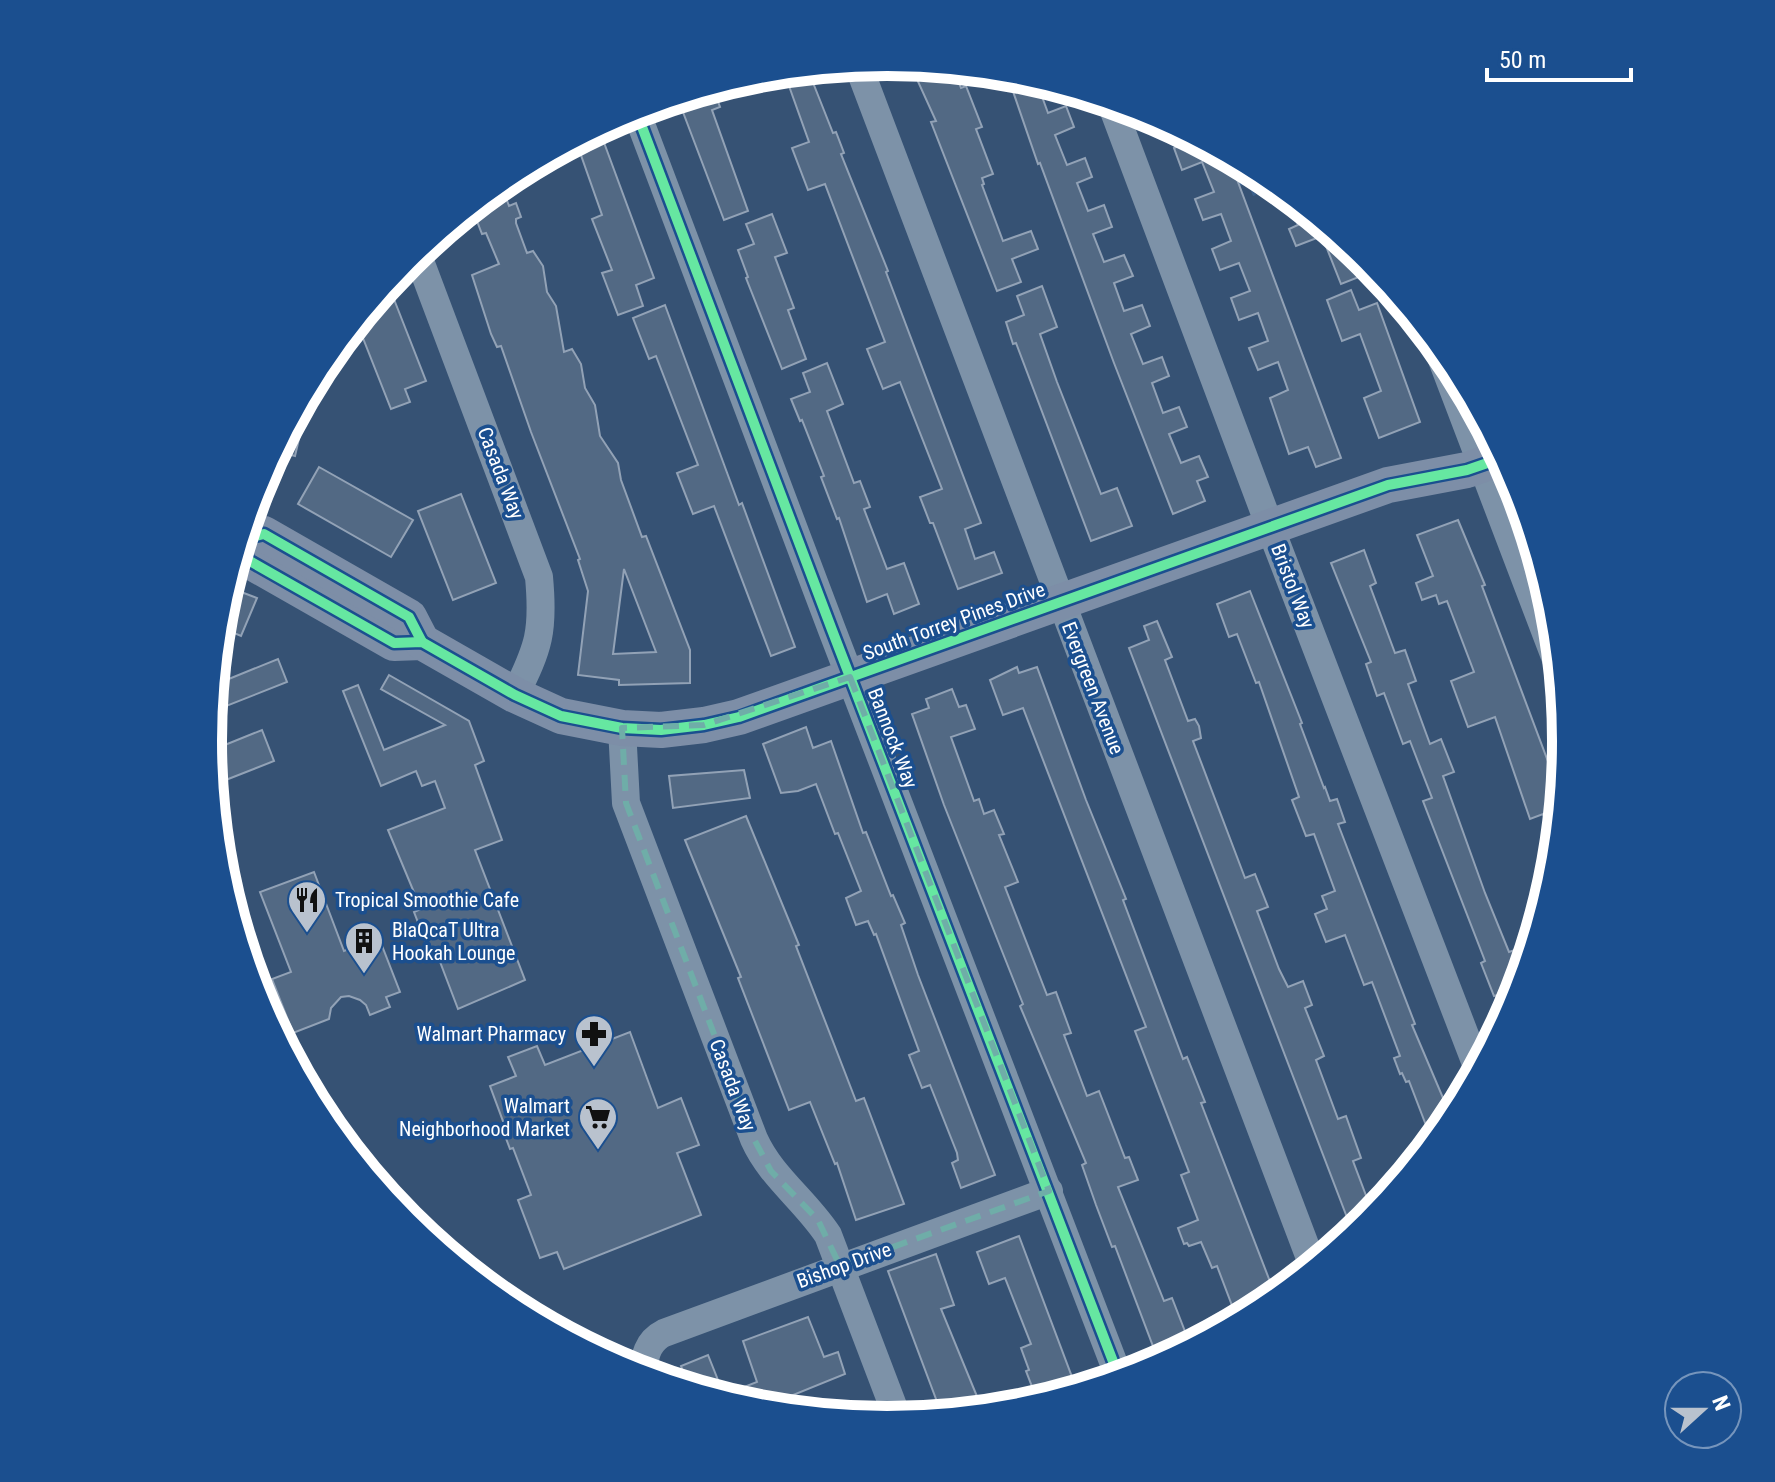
<svg xmlns="http://www.w3.org/2000/svg" width="1775" height="1482" font-family="'Roboto Condensed',sans-serif">
<style>
.water{fill:#3b618d}
.building{fill:#526984;stroke:#92a2b6;stroke-width:2;fill-rule:evenodd}
.lines{fill:none;stroke-linecap:round;stroke-linejoin:round}
.minor{stroke:#7d92a8;stroke-width:28}
.major{stroke:#7d8ea7;stroke-width:36}
.cycleway-casing{stroke:#1b4f8f;stroke-width:15}
.cycleway{stroke:#66e7a1;stroke-width:10}
.marked{fill:none;stroke:#6fada8;stroke-width:6;stroke-dasharray:16 10;stroke-linejoin:round}
.labels{text-anchor:middle;stroke-width:7;stroke-linejoin:round;paint-order:stroke}
.street-label{font-size:20px;fill:#fff;stroke:#1b4f8f}
.poi-label{font-size:20px;fill:#fff;stroke:#1b4f8f;text-anchor:start}
.rim{fill:none;stroke:#fff;stroke-width:10}
</style>
<rect width="100%" height="100%" fill="#365274"/>
<!-- water -->
<path class="water" d="M1231,159L1249,168L1257,187L1253,186L1256,195L1253,196L1248,183L1240,186L1231,162L1209,170Z"/>
<!-- building -->
<g class="building">
<path d="M910,64L953,68L961,88L966,86L982,127L976,129L993,174L982,178L984,184L982,185L1003,241L1031,231L1038,249L1012,259L1021,282L997,291L931,122L936,121Z"/>
<path d="M808,70L833,133L836,132L844,153L841,154L888,271L886,272L981,523L965,529L975,559L994,552L1002,573L958,589L933,523H930L920,497L942,489L900,382L883,389L867,349L885,342L825,184L808,190L792,148L809,142L784,72Z"/>
<path d="M1007,74L1036,80L1048,113L1066,106L1074,127L1055,135L1067,165L1085,158L1092,177L1077,183L1088,211L1104,205L1112,227L1093,234L1104,262L1124,255L1133,276L1114,283L1124,311L1142,305L1150,326L1131,334L1143,364L1162,357L1169,376L1152,383L1163,413L1179,407L1187,427L1169,434L1181,463L1199,456L1208,477L1197,481L1205,501L1173,514L1114,363L1040,163L1038,164Z"/>
<path d="M713,88L720,107L712,110L748,211L724,220L678,99Z"/>
<path d="M599,129L654,278L636,285L643,306L618,315L602,273L612,270L592,219L602,215L576,141Z"/>
<path d="M1193,138L1229,158L1341,458L1316,467L1308,447L1289,454L1270,398L1288,390L1278,362L1258,370L1249,348L1268,341L1258,313L1239,320L1231,298L1250,291L1239,263L1220,270L1212,249L1231,241L1221,214L1203,220L1195,199L1214,192L1202,162L1182,170L1174,148L1194,140Z"/>
<path d="M501,184L509,206L516,203L521,217L516,219V223L527,253L533,251L543,266L547,292L556,306L564,352L572,349L581,364L585,388L595,405L600,436L618,463L621,480L642,537L646,536L690,650V683L619,685V680L578,675L588,591L578,560L580,559L531,432L501,346L497,347L491,334L472,275L499,264L486,233L482,234L472,208ZM624,569L656,652L613,654Z"/>
<path d="M1286,194L1355,251L1364,275L1341,284L1322,236L1296,246L1289,229L1298,225Z"/>
<path d="M772,214L787,253L775,257L794,308L788,310L806,359L782,369L746,278L748,277L738,250L754,244L746,224Z"/>
<path d="M388,284L426,381L405,389L410,402L391,409L357,323Z"/>
<path d="M1042,286L1057,327L1040,334L1057,382L1101,494L1117,488L1132,526L1091,541L1016,343L1013,344L1006,322L1024,315L1017,296Z"/>
<path d="M1351,290L1359,310L1377,303L1420,422L1379,438L1364,398L1381,391L1360,334L1342,341L1327,300Z"/>
<path d="M665,305L739,505L742,503L795,647L771,656L714,506L693,514L677,473L698,465L656,356L649,359L633,318Z"/>
<path d="M827,363L843,404L827,411L854,483L860,481L870,507L864,509L887,569L904,563L919,604L894,614L887,594L867,602L839,518L837,519L821,477L824,476L802,420L800,421L791,399L810,392L803,373Z"/>
<path d="M303,402L307,404L295,456L276,451Z"/>
<path d="M319,467L413,520L391,557L298,504Z"/>
<path d="M461,494L496,583L453,600L418,511Z"/>
<path d="M1458,520L1485,585L1482,586L1561,796L1556,849L1543,814L1530,819L1495,717L1468,727L1451,681L1474,672L1447,601L1439,604L1436,595L1422,600L1416,583L1433,576L1417,535Z"/>
<path d="M1364,550L1376,583L1370,586L1395,653L1405,650L1416,681L1408,684L1430,744L1441,739L1454,772L1443,776L1485,893L1509,952L1518,949L1525,967L1515,1001L1506,1017L1498,995L1494,996L1481,963L1485,961L1423,801L1432,798L1410,741L1403,744L1384,693L1377,696L1366,664L1371,662L1331,563Z"/>
<path d="M228,587L257,598L241,636L220,627L222,608Z"/>
<path d="M1250,591L1302,723L1300,724L1324,788L1325,787L1330,801L1337,799L1345,822L1338,824L1415,1024L1412,1025L1452,1119L1434,1140L1432,1133H1429L1409,1081L1406,1082L1402,1073L1400,1074L1394,1058L1400,1056L1372,982L1364,985L1345,935L1326,942L1315,914L1327,909L1322,896L1335,891L1314,834L1306,836L1292,800L1299,797L1259,682L1256,683L1237,634L1229,637L1217,604Z"/>
<path d="M1157,621L1172,657L1165,660L1188,721L1195,719L1199,726L1201,738L1193,741L1245,878L1255,874L1268,907L1257,911L1279,969L1288,987L1303,981L1312,1005L1305,1008L1324,1056L1316,1060L1338,1119L1346,1116L1361,1158L1353,1161L1373,1214L1353,1233L1129,648L1149,640L1144,626Z"/>
<path d="M278,659L287,682L211,712L214,685Z"/>
<path d="M1017,667L1019,673L1037,667L1086,800L1126,899L1123,900L1183,1059L1187,1057L1205,1102L1201,1103L1276,1297L1267,1303L1236,1316L1217,1266L1212,1268L1201,1242L1189,1246L1187,1243L1184,1244L1178,1228L1198,1220L1181,1175L1189,1172L1135,1031L1146,1027L1023,708L1003,715L990,680Z"/>
<path d="M389,675L469,721L484,761L475,765L502,840L475,850L525,980L458,1009L437,954L431,956L414,912L421,909L388,830L445,808L435,781L422,786L416,771L381,786L343,691L358,685L384,750L445,725L381,689Z"/>
<path d="M952,689L959,707L966,705L975,729L951,737L974,801L979,799L984,814L994,810L1004,834L999,835L1018,882L1005,887L1047,995L1056,992L1071,1033L1064,1035L1087,1096L1099,1091L1125,1158L1129,1157L1138,1180L1118,1187L1164,1301L1172,1298L1186,1334L1179,1337L1184,1349L1159,1362L1115,1246L1112,1247L1096,1205L1082,1165L1086,1163L1020,1006L1023,1004L944,805L912,714L929,708L926,699Z"/>
<path d="M806,727L813,748L831,741L863,833L866,832L891,896L893,895L905,923L901,925L918,975L995,1175L961,1188L952,1163L958,1160L957,1153L930,1085L922,1088L909,1055L919,1051L876,934L874,935L868,921L856,925L846,898L861,891L838,833L835,834L816,784L798,791L781,793L763,744Z"/>
<path d="M262,730L274,761L213,785L210,751Z"/>
<path d="M744,770L750,798L673,808L669,776Z"/>
<path d="M746,816L799,945L796,946L856,1101L864,1098L904,1204L856,1220L837,1163L835,1164L810,1102L789,1110L738,978L741,977L685,840Z"/>
<path d="M314,872L344,951L379,938L400,992L386,997L390,1007L370,1015L366,1005L360,1000L349,996L341,997L331,1008L329,1019L293,1033L272,979L291,972L260,892Z"/>
<path d="M630,1032L658,1108L681,1098L699,1145L677,1153L701,1215L564,1269L557,1252L540,1258L518,1200L531,1195L513,1148L510,1149L501,1125L504,1124L490,1086L516,1076L508,1057L537,1046L545,1065Z"/>
<path d="M1019,1236L1072,1377L1051,1385L1056,1396L1038,1402L1026,1371L1029,1370L1021,1348L1031,1344L1005,1278L989,1284L977,1252Z"/>
<path d="M936,1254L954,1305L941,1309L983,1411L942,1415L888,1271Z"/>
<path d="M808,1317L824,1357L838,1352L845,1374L761,1408L689,1387L681,1366L708,1355L724,1395L757,1382L743,1341Z"/>
</g>
<g class="lines">
<!-- minor -->
<g class="minor">
<path d="M858,65L1313,1266"/>
<path d="M1111,103L1270,527L1478,1069"/>
<path d="M636,111L832,630L1119,1377"/>
<path d="M417,253L539,577C544,631 539,647 515,695"/>
<path d="M1436,344L1560,670"/>
<path d="M622,728L626,803L754,1139C771,1177 805,1200 828,1235L898,1419"/>
<path d="M645,1374C643,1357 648,1341 664,1333L1049,1191"/>
</g>
<!-- major -->
<g class="major">
<path d="M243,539L248,560L394,643L422,642L515,695L561,716L622,728L661,730L704,725L739,717L1388,485L1467,470L1502,458"/>
<path d="M243,539L264,534L409,617L422,642"/>
</g>
<!-- cycleway casing -->
<g class="cycleway-casing">
<g id="cycleway">
<path d="M636,111L832,630L1119,1377"/>
<path d="M243,539L248,560L394,643L422,642L515,695L561,716L622,728L661,730L704,725L739,717L1388,485L1467,470L1502,458"/>
<path d="M243,539L264,534L409,617L422,642"/>
</g>
</g>
<!-- cycleway -->
<use href="#cycleway" class="cycleway"/>
</g>
<!-- marked area -->
<path class="marked" d="M850,677L1049,1191L840,1266L818,1220L771,1171L754,1139L626,803L622,728L704,725Z"/>
<!-- icons -->
<defs>
<g id="restaurant-pin" transform="scale(2)"><path d="M0 17L-7.5 6A9.5 9.5 0 1 1 7.5 6Z" fill="#b9c2ce" stroke="#1b4f8f"/><path d="M-5-6h1v4h1v-4h1v4h1v-4h1v5L-1.5 .5V6h-2V.5L-5-1ZM5-6V6H3V1.5H1.5Q1.5-4 5-6Z" fill="#111"/></g>
<g id="building-pin" transform="scale(2)"><path d="M0 17L-7.5 6A9.5 9.5 0 1 1 7.5 6Z" fill="#b9c2ce" stroke="#1b4f8f"/><path d="M-4-6H4V6H1V3H-1V6H-4ZM-2.5-4.3h1.7v1.8h-1.7ZM.8-4.3h1.7v1.8H.8ZM-2.5-1h1.7V.8h-1.7ZM.8-1h1.7V.8H.8Z" fill="#111"/></g>
<g id="pharmacy-pin" transform="scale(2)"><path d="M0 17L-7.5 6A9.5 9.5 0 1 1 7.5 6Z" fill="#b9c2ce" stroke="#1b4f8f"/><path d="M-2-6h4v4h4v4h-4v4h-4v-4h-4v-4h4Z" fill="#111"/></g>
<g id="supermarket-pin" transform="scale(2)"><path d="M0 17L-7.5 6A9.5 9.5 0 1 1 7.5 6Z" fill="#b9c2ce" stroke="#1b4f8f"/><path d="M-6-5.5h2.5l.6 2H6L4.5 2H-2.5L-4.4-4H-6ZM-1.5 3.2a1.3 1.3 0 1 0 .1 0ZM3 3.2a1.3 1.3 0 1 0 .1 0Z" fill="#111"/></g>
</defs>
<g fill-rule="evenodd">
<use href="#restaurant-pin" x="307" y="900"/>
<use href="#building-pin" x="364" y="941"/>
<use href="#pharmacy-pin" x="594" y="1034"/>
<use href="#supermarket-pin" x="598" y="1117"/>
</g>
<g class="labels">
<!-- street labels -->
<g class="street-label">
<text transform="translate(501 473) rotate(69)" y="7">Casada Way</text>
<text transform="translate(1293 586) rotate(69)" y="7">Bristol Way</text>
<text transform="translate(954 621) rotate(-20)" y="7">South Torrey Pines Drive</text>
<text transform="translate(1093 688) rotate(69)" y="7">Evergreen Avenue</text>
<text transform="translate(893 738) rotate(69)" y="7">Bannock Way</text>
<text transform="translate(733 1085) rotate(69)" y="7">Casada Way</text>
<text transform="translate(844 1265) rotate(-20)" y="7">Bishop Drive</text>
</g>
<!-- poi labels -->
<g class="poi-label">
<text x="335" y="907">Tropical Smoothie Cafe</text>
<text x="392" y="937">BlaQcaT Ultra<tspan x="392" dy="23">Hookah Lounge</tspan></text>
<text x="566" y="1041" text-anchor="end">Walmart Pharmacy</text>
<text x="570" y="1113" text-anchor="end">Walmart<tspan x="570" dy="23">Neighborhood Market</tspan></text>
</g>
</g>
<!-- crop -->
<path d="M0 0H1775V1482H0ZM222 741a665 665 0 1 1 1330 0a665 665 0 1 1-1330 0Z" fill="#1b4f8f" fill-rule="evenodd"/>
<path class="rim" d="M222 741a665 665 0 1 1 1330 0a665 665 0 1 1-1330 0Z"/>
<!-- north arrow -->
<g transform="translate(1703 1410) rotate(69)"><circle r="38" fill="#1b4f8f" stroke="#7695bc" stroke-width="2"/>
<path d="M0-6L14 30L0 20L-14 30Z" fill="#b9c2ce"/>
<text y="-12" font-size="22" font-weight="bold" text-anchor="middle" fill="#ffffff">N</text>
</g>
<!-- scale -->
<path d="M1487 68v12h144v-12" fill="none" stroke="#ffffff" stroke-width="4"/>
<text x="1499" y="68" font-size="24" fill="#ffffff" stroke="#1b4f8f" stroke-width="6" paint-order="stroke">50 m</text>
</svg>
